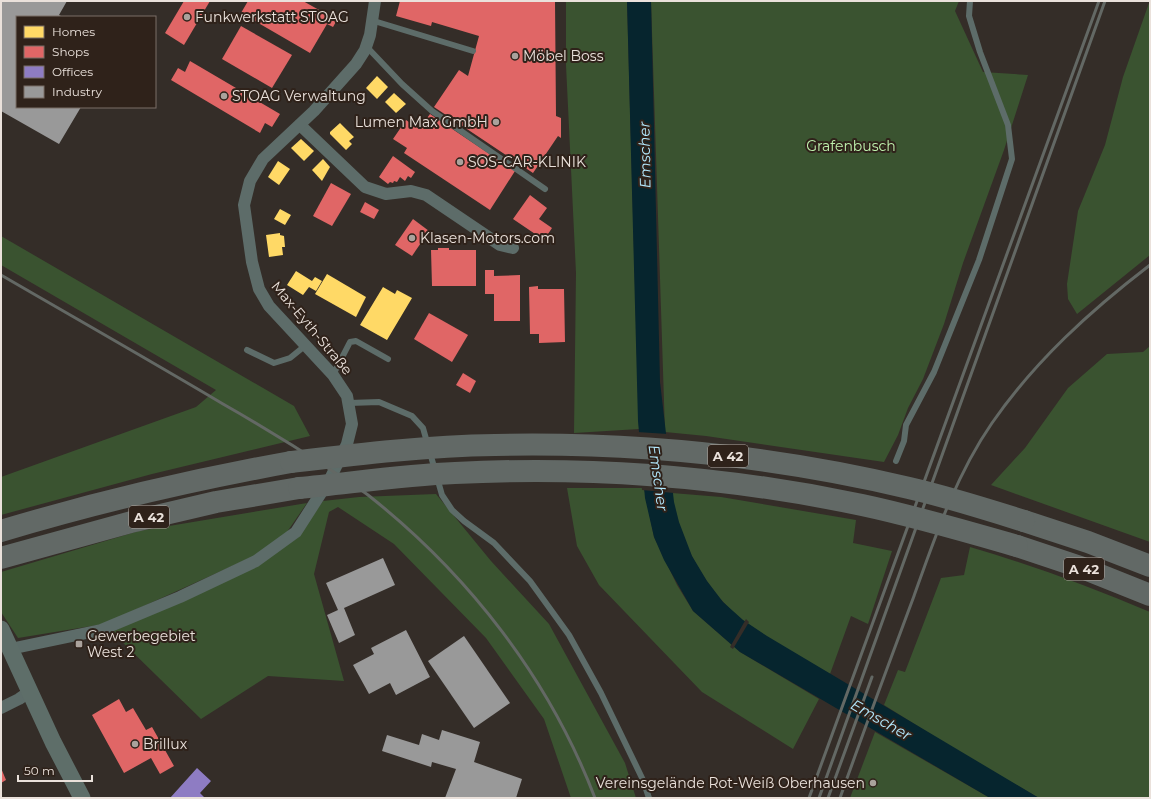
<svg xmlns="http://www.w3.org/2000/svg" width="1151" height="799" font-family="Montserrat,sans-serif">
<style>
.green{fill:#3a5330}
.water{fill:#06252e}
.pier{fill:#342d28}
.homes{fill:#ffd966}
.shops{fill:#e06666}
.offices{fill:#8e7cc3}
.industry{fill:#999}
.lines{fill:none;stroke-linecap:round;stroke-linejoin:round}
.lane{stroke:#5d6c69;stroke-width:6}
.street{stroke:#5d6c69;stroke-width:12}
.secondary{stroke:#5e6e69;stroke-width:17}
.highway{stroke:#626966;stroke-width:22}
.rail{stroke:#636864;stroke-width:3}
.highway-bridge{stroke:#626966;stroke-width:22}
.poi-dot{fill:#aaa29c;stroke:#2f221a;stroke-width:1.5}
.labels{text-anchor:middle;stroke-width:4;stroke-linejoin:round;paint-order:stroke}
.shield{fill:#2f221a;stroke:#b2a8a1;stroke-width:1}
.shield-label{font-size:13px;font-weight:bold;fill:#eae1db}
.poi-label{font-size:14px;fill:#eae1db;stroke:#2f221a;text-anchor:start}
.park-label{font-size:14px;fill:#bff2ae;stroke:#2f221a}
.street-label{font-size:14px;fill:#eae1db;stroke:#2f221a}
.water-label{font-size:15px;font-style:italic;fill:#b2e8fd;stroke:#2f221a}
</style>
<rect width="100%" height="100%" fill="#342d28"/>
<!-- green -->
<g class="green">
<path d="M566,1H627L639,429L574,433L576,273L566,65Z"/>
<path d="M651,1H959L955,11L983,72L1028,75L1004,150L963,263L944,324L923,379L908,408L898,435L884,462L706,436L665,432Z"/>
<path d="M1149,3L1150,255L1077,314L1068,299L1067,284L1078,211L1105,145L1123,77Z"/>
<path d="M1,236L294,406L310,436L152,474L1,515V477L196,407L216,390L1,265Z"/>
<path d="M1150,346V542L991,485L1025,448L1068,388L1107,354L1143,352Z"/>
<path d="M567,488H644L654,537L677,585L693,611L740,652L819,699L793,749L702,692L599,585L577,546Z"/>
<path d="M672,493L721,497L856,520L853,543L892,551L868,624L851,616L830,674C801,657 771,641 744,621C706,592 678,540 672,493Z"/>
<path d="M436,494L491,561L549,624L625,763L636,798H571L544,719L486,638L394,544L338,507L329,512L314,574L344,681L268,676L201,719L112,632L296,539L323,501L359,497Z"/>
<path d="M307,503L287,532L259,554L104,624L18,638L1,612V572L139,531Z"/>
<path d="M970,547C1032,565 1091,587 1150,612V798H1039L964,755L884,705L898,670L905,672L941,578L964,575Z"/>
<path d="M875,732L990,798H850Z"/>
</g>
<!-- water -->
<path class="water" d="M627,1H651L660,382L674,502L679,522L692,556L707,581L723,602L743,620L767,636L1039,798H990L740,652L693,611L664,560L654,537L645,498L638,421Z"/>
<!-- pier -->
<g class="pier">
<path d="M637,432L668,434L674,493L642,490Z"/>
<path d="M746,619L749,622L733,649L730,647Z"/>
</g>
<!-- homes -->
<g class="homes">
<path d="M377,76L388,87L377,99L366,88Z"/>
<path d="M394,93L406,104L396,113L385,102Z"/>
<path d="M340,123L354,137L349,141L352,144L346,150L330,134V132Z"/>
<path d="M301,139L314,151L304,161L291,148Z"/>
<path d="M323,159L330,167L322,181L312,170Z"/>
<path d="M278,161L290,169L279,185L268,177Z"/>
<path d="M280,209L291,215L285,225L274,219Z"/>
<path d="M280,233V235L284,236L285,247H282L283,255L269,257L266,235Z"/>
<path d="M296,271L312,281L315,277L322,281L316,291L309,287L303,295L287,285Z"/>
<path d="M327,274L366,297L356,317L315,294Z"/>
<path d="M383,287L395,294L397,290L412,298L387,340L360,325Z"/>
</g>
<!-- shops -->
<g class="shops">
<path d="M184,1H210L184,45L165,33Z"/>
<path d="M248,1H303L337,20L333,27L327,24L310,53L241,13Z"/>
<path d="M400,1H555L556,116L561,118V138L558,136L533,173L434,107L459,70L468,76L479,36L432,22L431,26L396,16Z"/>
<path d="M241,26L292,55L272,88L222,59Z"/>
<path d="M190,61L280,114L272,127L265,123L260,133L171,80L178,68L185,72Z"/>
<path d="M430,114L515,171L490,210L404,153L407,148L393,139L406,120L419,129Z"/>
<path d="M393,156L415,172L411,178L408,176L405,181L400,177L397,182L394,181L393,183L390,182L388,184L379,177Z"/>
<path d="M331,183L351,194L332,226L313,216Z"/>
<path d="M530,195L547,208L539,219L552,228L544,240L513,219Z"/>
<path d="M365,202L379,210L374,219L360,212Z"/>
<path d="M413,219L429,231L412,256L395,245Z"/>
<path d="M438,248H449V250H476V286H432L431,250H438Z"/>
<path d="M485,270H494V276L520,275V321H494V294H485Z"/>
<path d="M538,286V289H564L565,342L539,343V334H530L529,287Z"/>
<path d="M429,313L468,335L452,362L414,339Z"/>
<path d="M463,373L476,381L470,393L456,385Z"/>
<path d="M119,699L126,712L133,708L146,730L152,727L174,766L160,774L151,758L124,773L92,715Z"/>
<path d="M1,768L6,780L1,783Z"/>
</g>
<!-- offices -->
<path class="offices" d="M197,768L211,781L200,793L205,798H170Z"/>
<!-- industry -->
<g class="industry">
<path d="M1,1H67L59,15L63,17H17V107H81L59,144L1,111Z"/>
<path d="M383,558L395,585L344,608L355,635L339,643L327,615L338,610L326,583Z"/>
<path d="M406,630L430,677L396,695L390,683L369,694L353,665L374,654L371,648Z"/>
<path d="M464,636L510,703L474,728L428,661Z"/>
<path d="M442,730L480,742L474,762L522,779L516,798H445L456,769L432,762L431,767L382,751L387,735L419,745L422,734L439,740Z"/>
</g>
<g class="lines">
<!-- lane -->
<g class="lane">
<path d="M374,21L473,51"/>
<path d="M366,46L402,84L432,111L545,189"/>
<path d="M247,350L274,363L290,358L306,345"/>
<path d="M333,375L350,342L356,341L388,359"/>
<path d="M349,403L379,402L412,416L423,428L442,495L452,510L464,521L494,543L530,581L569,635L601,693L643,780L649,798"/>
<path d="M896,461L904,441L906,425L934,372L979,260L1012,159L1008,125L980,52L969,16L970,1"/>
</g>
<!-- street -->
<g class="street">
<path d="M300,125L365,187L386,194L411,191L426,195L500,245L513,248"/>
<path d="M10,649L101,630L180,597L256,561L296,532L330,479L347,444L352,424L347,396L333,375L269,306L259,289L252,262L244,205L250,181L263,159L314,111L356,64L365,50L370,35L375,1"/>
<path d="M1,708L19,699L29,692"/>
</g>
<!-- secondary -->
<path class="secondary" d="M1,629L53,742L82,798"/>
<!-- highway -->
<g class="highway">
<path d="M1024,521L1088,542L1150,566"/>
<path d="M1,531C97,502 192,480 291,462"/>
<path d="M1017,546L1080,567L1150,595"/>
<path d="M1,558L135,521L216,502L299,488"/>
</g>
<!-- rail -->
<g class="rail">
<path d="M1,275C75,318 149,360 223,404C260,425 296,447 331,470C343,479 356,486 368,495C468,574 549,678 595,798"/>
<path d="M809,798L1099,1"/>
<path d="M819,798L1105,1"/>
<path d="M828,798L872,677"/>
<path d="M840,798C864,730 889,663 914,596C935,537 956,475 992,423C1035,361 1090,311 1150,265"/>
</g>
<!-- highway-bridge -->
<g class="highway-bridge">
<path d="M291,462C359,454 426,446 495,445C634,442 774,456 909,488C948,497 986,509 1024,521"/>
<path d="M299,488C351,483 403,475 455,473C591,466 729,477 862,505C914,516 965,531 1017,546"/>
</g>
</g>
<!-- markers -->
<g class="poi-dot">
<circle cx="187" cy="17" r="4"/>
<circle cx="515" cy="56" r="4"/>
<circle cx="224" cy="96" r="4"/>
<circle cx="496" cy="122" r="4"/>
<circle cx="460" cy="162" r="4"/>
<circle cx="412" cy="238" r="4"/>
<rect x="75" y="640" width="8" height="8" rx="2"/>
<circle cx="135" cy="744" r="4"/>
<circle cx="873" cy="783" r="4"/>
</g>
<g class="labels">
<!-- shield labels -->
<g class="shield">
<rect x="708" y="445" width="40" height="22" rx="3"/>
<rect x="129" y="506" width="40" height="22" rx="3"/>
<rect x="1064" y="558" width="40" height="22" rx="3"/>
</g>
<g class="shield-label">
<text x="728" y="461">A 42</text>
<text x="149" y="522">A 42</text>
<text x="1084" y="574">A 42</text>
</g>
<!-- poi labels -->
<g class="poi-label">
<text x="195" y="22">Funkwerkstatt STOAG</text>
<text x="523" y="61">Möbel Boss</text>
<text x="232" y="101">STOAG Verwaltung</text>
<text x="488" y="127" text-anchor="end">Lumen Max GmbH</text>
<text x="468" y="167">SOS-CAR-KLINIK</text>
<text x="420" y="243">Klasen-Motors.com</text>
<text x="87" y="641">Gewerbegebiet<tspan x="87" dy="16">West 2</tspan></text>
<text x="143" y="749">Brillux</text>
<text x="865" y="788" text-anchor="end">Vereinsgelände Rot-Weiß Oberhausen</text>
</g>
<!-- park labels -->
<g class="park-label">
<text x="851" y="151">Grafenbusch</text>
</g>
<!-- street labels -->
<g class="street-label">
<text transform="translate(312 328) rotate(50)" y="5">Max-Eyth-Straße</text>
</g>
<!-- water labels -->
<g class="water-label">
<text transform="translate(645 155) rotate(-91)" y="5">Emscher</text>
<text transform="translate(658 478) rotate(82)" y="5">Emscher</text>
<text transform="translate(881 720) rotate(30)" y="5">Emscher</text>
</g>
</g>
<!-- border -->
<rect width="1151" height="799" fill="none" stroke="#eae1db" stroke-width="4"/>
<!-- legend -->
<rect x="16" y="16" width="140" height="92" fill="#2f221a" stroke="#7a6e67"/>
<rect x="24" y="26" width="20" height="12" fill="#ffd966" stroke="#7a6e67"/>
<text x="52" y="36" font-size="12" fill="#eae1db">Homes</text>
<rect x="24" y="46" width="20" height="12" fill="#e06666" stroke="#7a6e67"/>
<text x="52" y="56" font-size="12" fill="#eae1db">Shops</text>
<rect x="24" y="66" width="20" height="12" fill="#8e7cc3" stroke="#7a6e67"/>
<text x="52" y="76" font-size="12" fill="#eae1db">Offices</text>
<rect x="24" y="86" width="20" height="12" fill="#999999" stroke="#7a6e67"/>
<text x="52" y="96" font-size="12" fill="#eae1db">Industry</text>
<!-- scale -->
<path d="M18 775v6h74v-6" fill="none" stroke="#eae1db" stroke-width="2"/>
<text x="24" y="775" font-size="12" fill="#eae1db" stroke="#2f221a" stroke-width="3" paint-order="stroke">50 m</text>
</svg>
